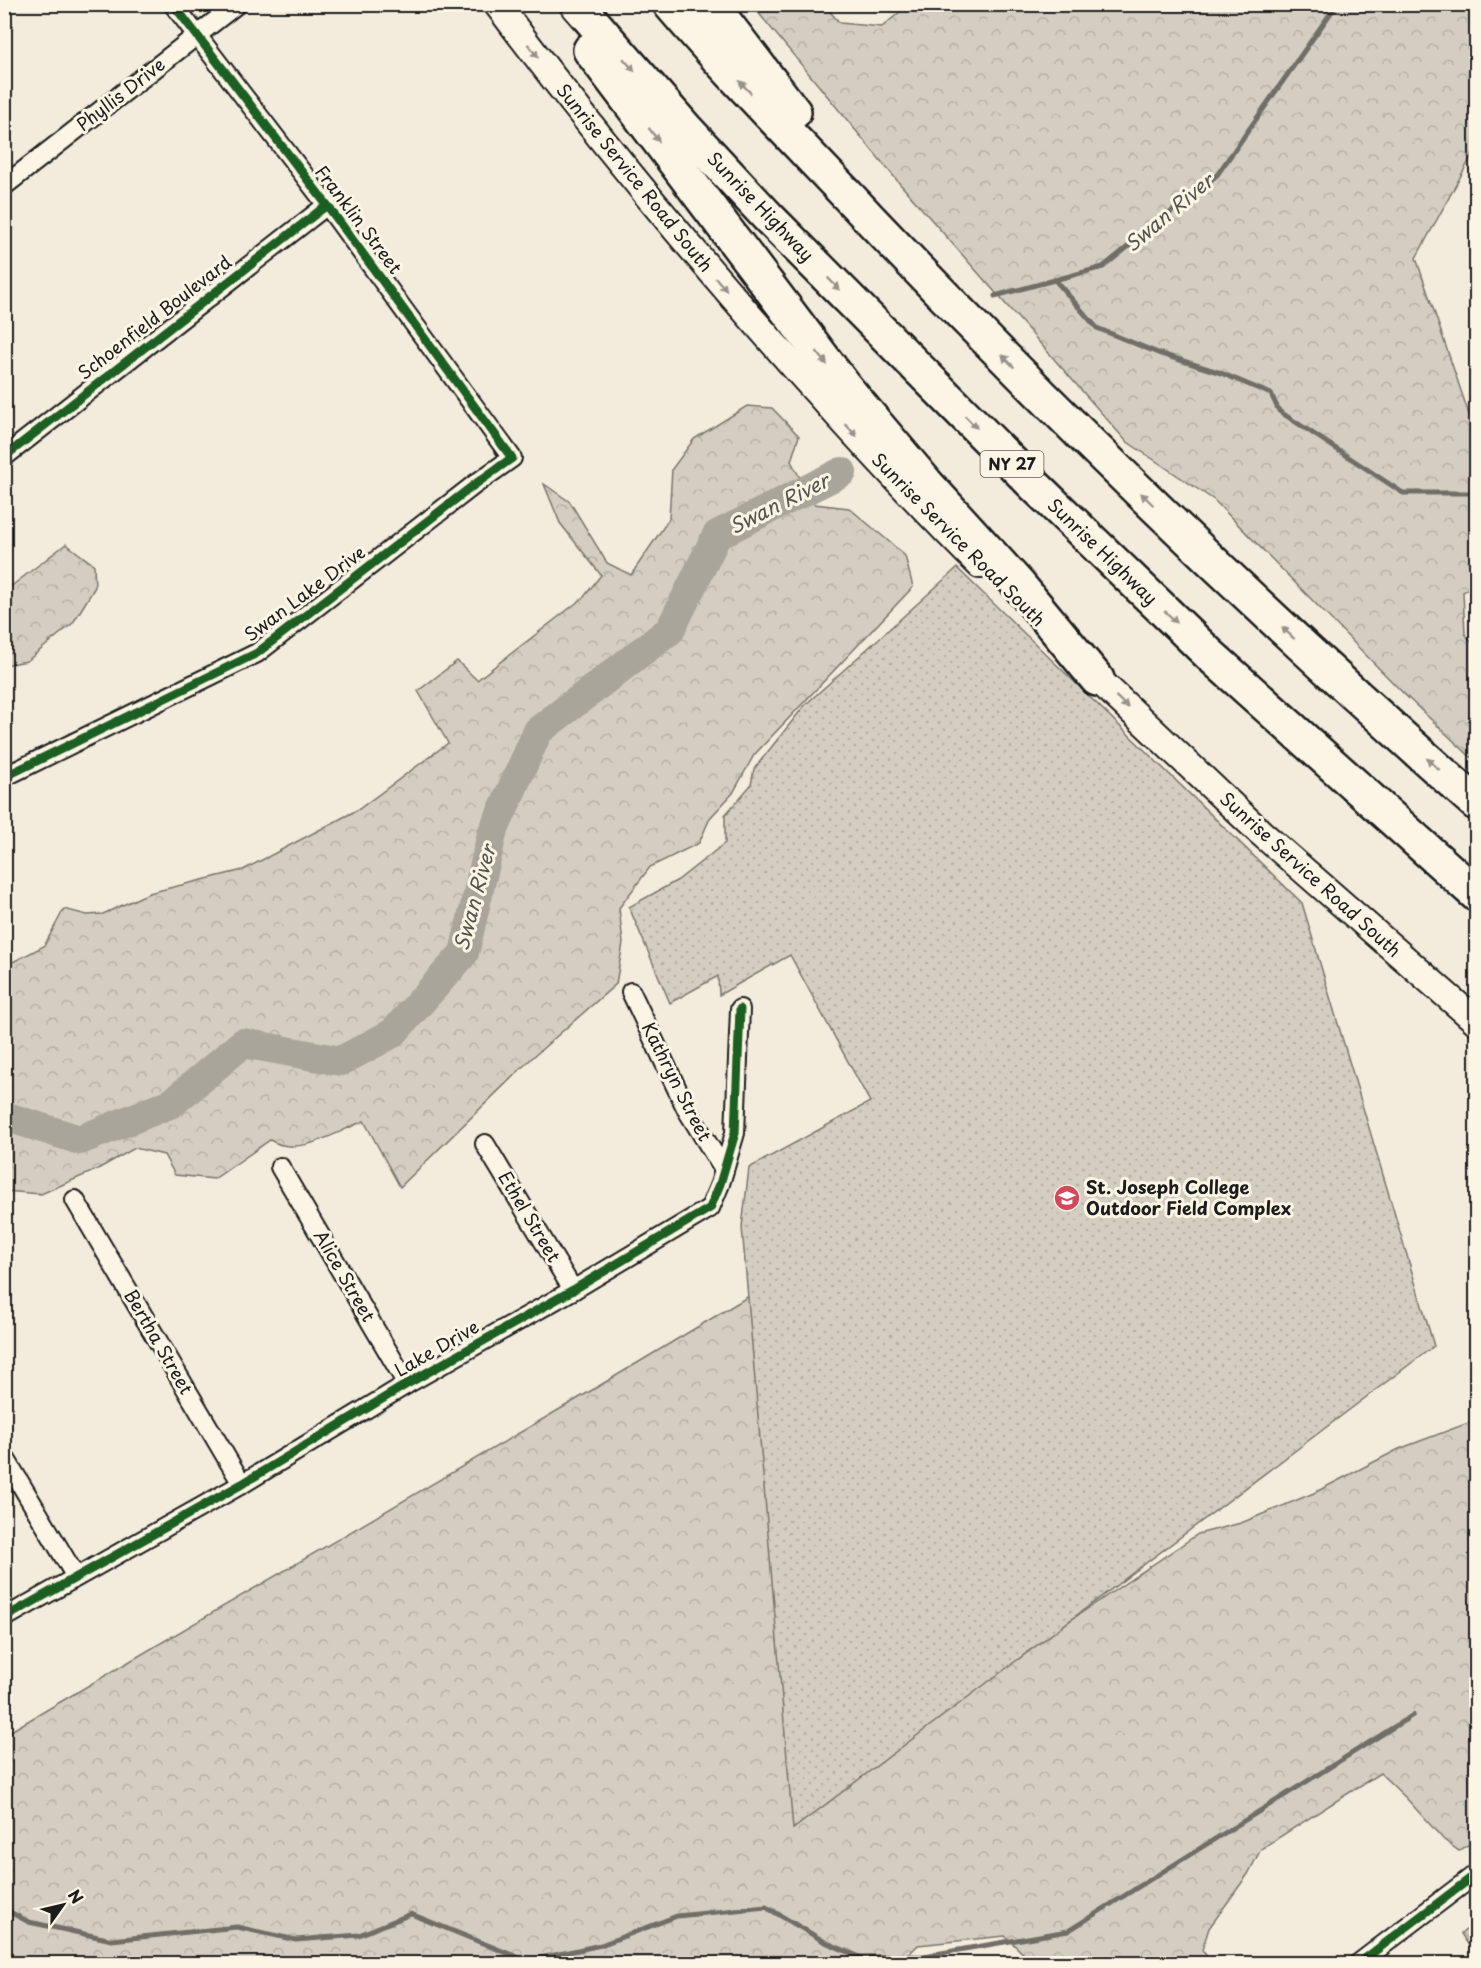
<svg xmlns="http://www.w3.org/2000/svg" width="1481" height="1968" font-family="'Playpen Sans',sans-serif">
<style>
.forest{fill:url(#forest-crowns);stroke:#78756e;stroke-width:1.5}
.park{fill:url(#park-dots);stroke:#78756e;stroke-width:1.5}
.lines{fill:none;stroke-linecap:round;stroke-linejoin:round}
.stream{stroke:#716e68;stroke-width:5}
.river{stroke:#aaa59b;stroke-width:30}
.street-casing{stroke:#1c1c1c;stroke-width:22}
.secondary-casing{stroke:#1c1c1c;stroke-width:30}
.highway-casing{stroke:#1c1c1c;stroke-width:38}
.street{stroke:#fcf5e5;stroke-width:18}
.secondary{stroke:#fcf5e5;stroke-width:26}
.highway{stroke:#fcf5e5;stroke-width:33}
.cycleway-casing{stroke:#fcf5e5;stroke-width:13}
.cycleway{stroke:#1b5e20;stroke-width:9}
.oneway{fill:#97938b}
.labels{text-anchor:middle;stroke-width:6;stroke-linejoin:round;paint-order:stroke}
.shield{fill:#fcf5e5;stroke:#5f5d58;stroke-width:1.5}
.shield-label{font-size:16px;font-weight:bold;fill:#1c1c1c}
.street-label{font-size:18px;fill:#1c1c1c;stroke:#fcf5e5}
.poi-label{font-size:18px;font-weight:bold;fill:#1c1c1c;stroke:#fcf5e5;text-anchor:start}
.water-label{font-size:20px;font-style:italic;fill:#55534f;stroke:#fcf5e5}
</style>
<defs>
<pattern id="forest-crowns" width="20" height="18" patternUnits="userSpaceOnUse" patternTransform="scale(1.5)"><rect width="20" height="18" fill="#d3cec1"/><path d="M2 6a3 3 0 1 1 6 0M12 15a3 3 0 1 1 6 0" fill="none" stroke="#b5b0a5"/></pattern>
<pattern id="park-dots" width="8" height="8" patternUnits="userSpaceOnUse" patternTransform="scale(1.5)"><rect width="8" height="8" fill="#d3cec1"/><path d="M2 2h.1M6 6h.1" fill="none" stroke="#b5b0a5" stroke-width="1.8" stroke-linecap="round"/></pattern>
</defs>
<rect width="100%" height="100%" fill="#f3ecdd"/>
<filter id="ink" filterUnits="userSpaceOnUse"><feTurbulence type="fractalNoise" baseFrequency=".0167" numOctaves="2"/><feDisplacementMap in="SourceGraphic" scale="12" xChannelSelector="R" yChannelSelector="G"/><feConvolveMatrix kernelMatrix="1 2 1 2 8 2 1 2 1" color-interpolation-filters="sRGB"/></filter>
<g filter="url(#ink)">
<!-- forest -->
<g class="forest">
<path d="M908,5H1476V148L1416,258L1476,435V584L1463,592L1465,634L1476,648V762L1405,695L1214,500L1126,441L900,184L752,5H824L840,23L882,27Z"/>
<path d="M747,406L772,408L799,436L791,461L814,504L849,508L886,539L905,556L913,587L754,755L733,793L710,818L699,843L650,867L619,908L623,943L616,984L532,1058L400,1187L364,1121C336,1132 299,1158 270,1140L214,1179L175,1175L164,1155L135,1148L96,1170L41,1194L5,1191V966L44,946L64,909L87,915L103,914L149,893L243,870L359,809L448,743L418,691L457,661L477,680L584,597L601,575L560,523L544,484L570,502L607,563L631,575L669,519L672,469L694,439Z"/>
<path d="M66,544L94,565L95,587L73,623L27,661L5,665V591Z"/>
<path d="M749,1296L1053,1632L1198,1534L1241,1523L1314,1493L1399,1449L1476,1420V1839L1459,1851L1444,1840L1406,1798L1380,1773L1261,1849L1248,1874L1209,1928L1202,1950L1212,1963H1033L1005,1936L918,1945L899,1964L5,1963L4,1735L584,1395Z"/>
<path d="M1476,1922V1956L1461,1934Z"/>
</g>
<!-- park -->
<path class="park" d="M957,568L1302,903L1434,1346L793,1829L742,1227L749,1168L870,1102L790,955L719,995L718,976L670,1003L629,907L678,880L725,843V815L751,785L754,769L805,705Z"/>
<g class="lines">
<!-- stream -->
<g class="stream">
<path d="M1055,280L1097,328L1158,353L1221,373L1271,394L1279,411L1403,493H1476"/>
<path d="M995,296L1103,267L1217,175L1337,4"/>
<path d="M4,1909L29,1922L112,1940L237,1927L296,1940L359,1935L411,1914L527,1961L601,1945L677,1916L766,1907L825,1942L860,1957L924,1956L1068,1931L1413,1715"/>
</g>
<!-- river -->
<path class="river" d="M4,1116L80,1140L172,1103L243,1043L341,1061L393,1033L464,953L492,834L538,731L670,630L717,535L842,472"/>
<!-- street casing -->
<g class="street-casing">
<g id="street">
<path d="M4,186L237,4"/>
<path d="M4,457L327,205"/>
<path d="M4,777L257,653L474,485L512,458L327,205L173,4"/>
<path d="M631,992L687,1110L724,1170"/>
<path d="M485,1144L573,1290"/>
<path d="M280,1167L407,1384"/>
<path d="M75,1200L242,1484"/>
<path d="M4,1456L76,1577"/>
<path d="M4,1618L242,1484L407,1384L573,1290L710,1208L720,1184L735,1133L740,1009"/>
<path d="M1358,1964L1476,1874"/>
</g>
</g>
<!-- secondary casing -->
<g class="secondary-casing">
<g id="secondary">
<path d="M497,4C592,131 692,252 797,370C856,436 917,503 980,565"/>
<path d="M1084,666L1260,832L1476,1021"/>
</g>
</g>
<!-- highway casing -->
<g class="highway-casing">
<g id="highway">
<path d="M577,4L687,130L768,217L1036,487L1210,655L1476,894"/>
<path d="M670,4C733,78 802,147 868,217C1062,421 1265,617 1476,803"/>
<path d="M711,4L794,112"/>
<path d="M590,50L845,387L926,483L1018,584L1097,679"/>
</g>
</g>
<!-- street -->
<use href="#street" class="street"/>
<!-- secondary -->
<use href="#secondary" class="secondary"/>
<!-- highway -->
<use href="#highway" class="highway"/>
<!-- cycleway casing -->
<g class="cycleway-casing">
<g id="cycleway">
<path d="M4,457L327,205"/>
<path d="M4,777L257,653L474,485L512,458L327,205L173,4"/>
<path d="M4,1618L242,1484L407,1384L573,1290L710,1208L720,1184L735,1133L740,1009"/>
<path d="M1358,1964L1476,1874"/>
</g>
</g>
<!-- cycleway -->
<use href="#cycleway" class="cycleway"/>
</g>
<!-- one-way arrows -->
<defs><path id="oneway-solid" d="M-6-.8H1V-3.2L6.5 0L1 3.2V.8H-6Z" transform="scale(1.5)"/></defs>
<g class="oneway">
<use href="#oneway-solid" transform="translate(533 51) rotate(53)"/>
<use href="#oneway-solid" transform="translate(629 65) rotate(49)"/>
<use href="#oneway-solid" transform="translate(745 87) rotate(-133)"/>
<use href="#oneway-solid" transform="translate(654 135) rotate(53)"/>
<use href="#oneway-solid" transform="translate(721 284) rotate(49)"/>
<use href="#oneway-solid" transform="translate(834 284) rotate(45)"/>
<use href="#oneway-solid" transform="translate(822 358) rotate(52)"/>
<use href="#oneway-solid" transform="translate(1008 361) rotate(-135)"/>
<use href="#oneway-solid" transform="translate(971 422) rotate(45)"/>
<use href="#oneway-solid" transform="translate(851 430) rotate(47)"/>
<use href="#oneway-solid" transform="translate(1147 499) rotate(-136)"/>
<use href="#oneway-solid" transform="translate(1171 617) rotate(44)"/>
<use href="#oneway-solid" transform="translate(1288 633) rotate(-137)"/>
<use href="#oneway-solid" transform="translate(1122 702) rotate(43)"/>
<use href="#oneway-solid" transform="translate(1433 764) rotate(-138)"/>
</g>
</g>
<!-- icons -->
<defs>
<g id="university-disc" transform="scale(1.35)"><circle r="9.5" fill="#d1495b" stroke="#fcf5e5"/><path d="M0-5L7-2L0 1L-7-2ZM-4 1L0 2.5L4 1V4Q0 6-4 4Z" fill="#fff"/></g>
</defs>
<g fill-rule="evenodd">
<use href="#university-disc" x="1067" y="1198"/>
</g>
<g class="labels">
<!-- shield labels -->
<rect class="shield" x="980.5" y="451" width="63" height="26" rx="4.5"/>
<g class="shield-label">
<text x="1012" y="470">NY 27</text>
</g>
<!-- street labels -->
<g class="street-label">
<text transform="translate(121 95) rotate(-38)" y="6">Phyllis Drive</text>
<text transform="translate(634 178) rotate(51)" y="6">Sunrise Service Road South</text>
<text transform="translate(760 207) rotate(46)" y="6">Sunrise Highway</text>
<text transform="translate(358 220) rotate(53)" y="6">Franklin Street</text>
<text transform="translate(155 318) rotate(-38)" y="6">Schoenfield Boulevard</text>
<text transform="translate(958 540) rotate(45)" y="6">Sunrise Service Road South</text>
<text transform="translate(1102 552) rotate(44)" y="6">Sunrise Highway</text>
<text transform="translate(305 594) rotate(-37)" y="6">Swan Lake Drive</text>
<text transform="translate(1310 875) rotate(42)" y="6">Sunrise Service Road South</text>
<text transform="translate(676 1082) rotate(63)" y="6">Kathryn Street</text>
<text transform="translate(529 1217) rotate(59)" y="6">Ethel Street</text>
<text transform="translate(344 1276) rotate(60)" y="6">Alice Street</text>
<text transform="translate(158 1342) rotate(60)" y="6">Bertha Street</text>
<text transform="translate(437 1349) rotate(-30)" y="6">Lake Drive</text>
</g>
<!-- poi labels -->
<g class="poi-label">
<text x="1086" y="1194">St. Joseph College<tspan x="1086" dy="21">Outdoor Field Complex</tspan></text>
</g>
<!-- water labels -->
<g class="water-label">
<text transform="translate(1169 213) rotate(-40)" y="7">Swan River</text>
<text transform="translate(779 504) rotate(-27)" y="7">Swan River</text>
<text transform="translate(475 898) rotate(-75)" y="7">Swan River</text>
</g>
</g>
<!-- margin -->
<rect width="1481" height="1968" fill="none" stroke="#fcf5e5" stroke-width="24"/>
<rect x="12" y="12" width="1457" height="1944" fill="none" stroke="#1c1c1c" stroke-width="2" filter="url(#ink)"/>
<!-- north arrow -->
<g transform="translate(63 1905) rotate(56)" stroke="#fcf5e5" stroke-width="4.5" paint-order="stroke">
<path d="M0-4.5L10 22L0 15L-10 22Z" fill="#1c1c1c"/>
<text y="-9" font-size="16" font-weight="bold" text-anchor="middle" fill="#1c1c1c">N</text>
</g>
</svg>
